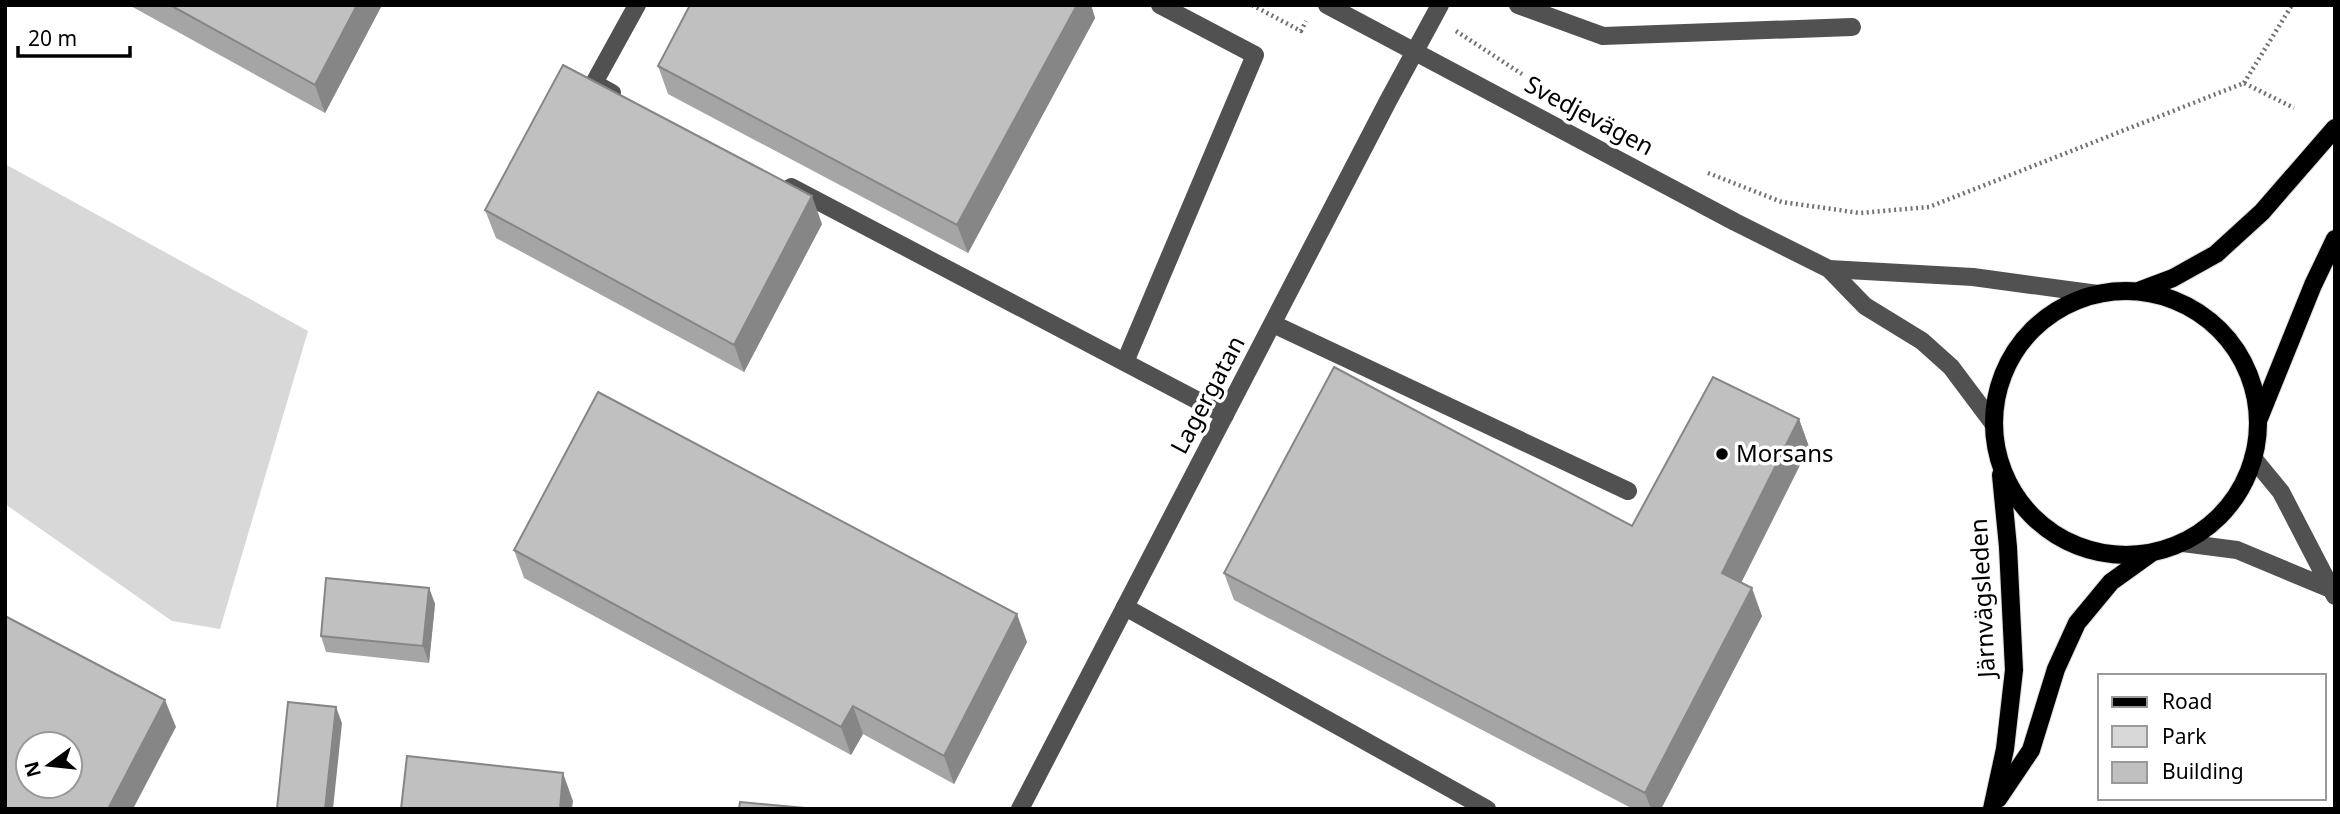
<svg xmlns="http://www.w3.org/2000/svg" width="2340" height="814" font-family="'Noto Sans',sans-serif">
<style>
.green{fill:#d8d8d8}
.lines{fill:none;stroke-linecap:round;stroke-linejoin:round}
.major-casing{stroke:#dbdbdb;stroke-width:20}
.path{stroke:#737373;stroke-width:4.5;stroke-dasharray:2 3.5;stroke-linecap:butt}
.minor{stroke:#515151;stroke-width:18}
.major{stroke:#000;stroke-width:18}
.wall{fill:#a5a5a5}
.shaded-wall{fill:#868686}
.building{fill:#c0c0c0;stroke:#868686;stroke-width:2;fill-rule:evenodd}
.poi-dot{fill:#000;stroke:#fff;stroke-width:2.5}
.labels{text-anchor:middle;stroke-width:7;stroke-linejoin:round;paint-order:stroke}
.street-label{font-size:24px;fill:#000;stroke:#fff}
.poi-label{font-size:24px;fill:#000;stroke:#fff;text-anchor:start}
</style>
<rect width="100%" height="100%" fill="#fff"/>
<!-- green -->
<path class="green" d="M5,164L308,331L220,629L172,621L5,504Z"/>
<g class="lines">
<!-- major casing -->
<g class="major-casing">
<g id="major">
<path d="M2141,290L2173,278L2216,254L2262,212L2335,128"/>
<circle cx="2126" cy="423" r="132"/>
<path d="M2258,421L2313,285L2335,239"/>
<path d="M1998,799L2031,750L2056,669L2077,623L2111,582L2150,554"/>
<path d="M1992,809L2005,749L2014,670L2008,547L2001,475"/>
</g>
</g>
<!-- path -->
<g class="path">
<path d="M1252,5L1301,31L1306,21"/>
<path d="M1456,31L1522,74"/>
<path d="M2244,83L2292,5"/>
<path d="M1708,173L1782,202L1860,213L1929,207L2244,83L2294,108"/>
</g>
<!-- minor -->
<g class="minor">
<path d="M1327,5L1735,222L1829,269L1865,306L1922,341L1951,367L1993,423"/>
<path d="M1518,5L1603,36L1852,27"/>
<path d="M612,93L594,83L637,5"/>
<path d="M791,187L1225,415"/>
<path d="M1829,269L1973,277L2098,294"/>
<path d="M1273,324L1628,491"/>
<path d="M1125,362L1255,55L1160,5"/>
<path d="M2253,458L2281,492L2335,596"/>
<path d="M2183,543L2237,550L2333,590"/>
<path d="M1125,607L1487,809"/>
<path d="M1020,809L1388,101L1440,5"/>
</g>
<!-- major -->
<use href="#major" class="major"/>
</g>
<!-- wall -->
<g class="wall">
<path d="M129,5H382L325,113Z"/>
<path d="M690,5H1091L1095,18L968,253L668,94L658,66Z"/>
<path d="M485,210L822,224L744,372L496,238Z"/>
<path d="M1799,419L1809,447L1741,583L1762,616L1661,809H1633L1234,600L1224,573L1632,526Z"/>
<path d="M514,550L1027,642L954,784L863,734L851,755L524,578Z"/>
<path d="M429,588L435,604L429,663L326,652L321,636Z"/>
</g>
<!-- shaded-wall -->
<g class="shaded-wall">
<path d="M357,5H382L325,113L315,85Z"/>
<path d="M1077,5H1091L1095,18L968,253L957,225Z"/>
<path d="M812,196L822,224L744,372L734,345Z"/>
<path d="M1799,419L1809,447L1732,601L1722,573Z"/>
<path d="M429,588L435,604L429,663L423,646Z"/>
<path d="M1752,588L1762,616L1661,809H1651L1645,793Z"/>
<path d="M1017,614L1027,642L954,784L944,756Z"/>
<path d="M165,700L176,727L133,809H108Z"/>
<path d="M853,706L863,734L851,755L841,727Z"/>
<path d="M336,707L342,723L333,809H325Z"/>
<path d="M563,773L573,801L572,809H560Z"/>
</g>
<!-- building -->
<g class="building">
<path d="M170,5H357L315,85Z"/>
<path d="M690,5H1077L957,225L658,66Z"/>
<path d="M563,65L812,196L734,345L485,210Z"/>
<path d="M1334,367L1632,526L1713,377L1799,419L1722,573L1752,588L1645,793L1224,573Z"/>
<path d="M598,392L1017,614L944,756L853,706L841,727L514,550Z"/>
<path d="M326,578L429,588L423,646L321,636Z"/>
<path d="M5,616L165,700L108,809H5ZM28,744H70V786H28Z"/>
<path d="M288,702L336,707L325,809H277Z"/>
<path d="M407,756L563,773L560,809H401Z"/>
<path d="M740,802L816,809H739Z"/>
</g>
<!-- markers -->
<circle class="poi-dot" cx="1722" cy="454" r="7"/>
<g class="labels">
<!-- street labels -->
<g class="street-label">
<text transform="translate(1589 116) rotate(28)" y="8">Svedjevägen</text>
<text transform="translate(1208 395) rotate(-62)" y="8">Lagergatan</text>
<text transform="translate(1983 598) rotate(-93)" y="8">Järnvägsleden</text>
</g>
<!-- poi labels -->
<g class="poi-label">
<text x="1736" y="462">Morsans</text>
</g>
</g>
<!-- border -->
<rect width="2340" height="814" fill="none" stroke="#000000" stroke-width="14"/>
<!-- legend -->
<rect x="2098" y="674" width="228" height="126" fill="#ffffff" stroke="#999999" stroke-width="2"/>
<rect x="2112" y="697" width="35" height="10" fill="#000000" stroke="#999999" stroke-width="2"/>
<text x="2162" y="709" font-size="21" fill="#000000">Road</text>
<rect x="2112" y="726" width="35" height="21" fill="#d8d8d8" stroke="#999999" stroke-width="2"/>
<text x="2162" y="744" font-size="21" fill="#000000">Park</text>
<rect x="2112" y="762" width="35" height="21" fill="#c0c0c0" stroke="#999999" stroke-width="2"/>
<text x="2162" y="779" font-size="21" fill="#000000">Building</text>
<!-- north arrow -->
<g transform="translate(49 765) rotate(255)"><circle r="33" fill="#ffffff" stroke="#999999" stroke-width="2"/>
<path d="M0-5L12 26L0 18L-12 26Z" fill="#000000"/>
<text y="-10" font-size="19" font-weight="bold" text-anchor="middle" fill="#000000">N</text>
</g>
<!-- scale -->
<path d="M18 46v10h112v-10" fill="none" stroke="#000000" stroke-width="3.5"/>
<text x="28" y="46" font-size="21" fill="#000000" stroke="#ffffff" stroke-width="5" paint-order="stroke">20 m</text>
</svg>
